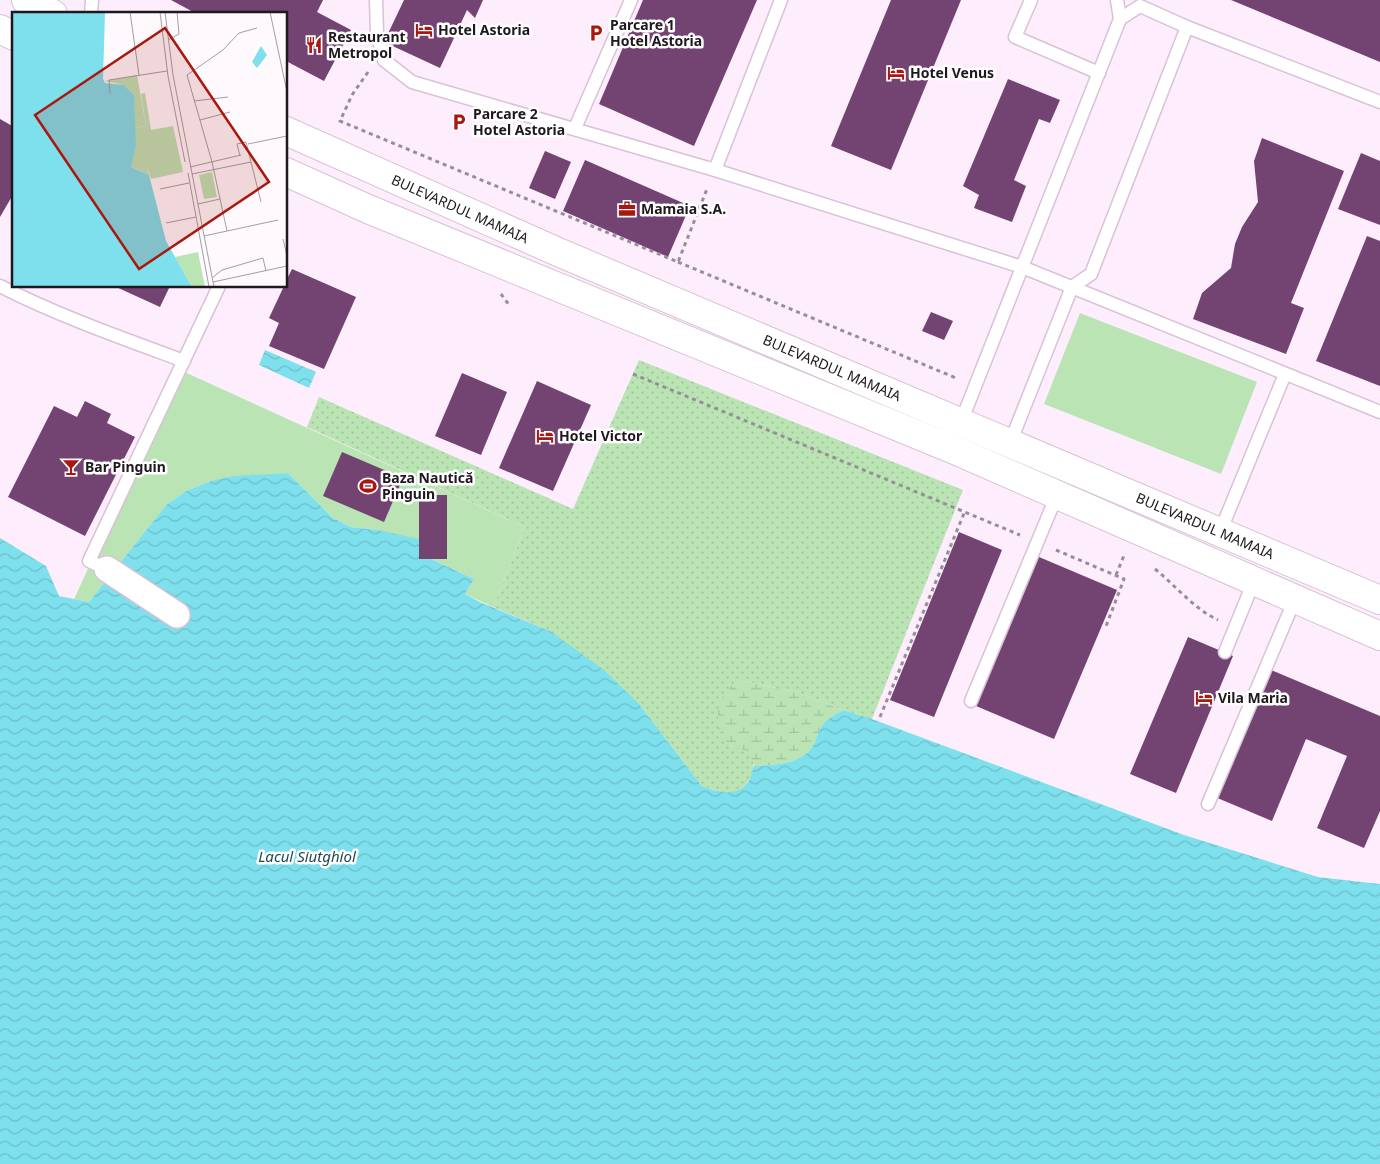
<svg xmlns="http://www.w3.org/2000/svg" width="1380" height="1164" font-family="'Noto Sans',sans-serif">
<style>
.built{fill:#feedfd;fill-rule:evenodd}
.grass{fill:url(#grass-dots)}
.wetland{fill:url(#wetland-marsh)}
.green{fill:#bbe4b5}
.water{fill:url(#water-waves)}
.building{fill:#734372}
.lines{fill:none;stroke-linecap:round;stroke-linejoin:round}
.lane-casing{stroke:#d8c2d6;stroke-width:15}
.street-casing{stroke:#d8c2d6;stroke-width:28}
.secondary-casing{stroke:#d8c2d6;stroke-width:30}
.path{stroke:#969096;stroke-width:3;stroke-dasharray:4 4;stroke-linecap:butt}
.lane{stroke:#fff;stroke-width:12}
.street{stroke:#fff;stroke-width:25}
.secondary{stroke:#fff;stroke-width:28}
.labels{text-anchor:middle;stroke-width:5;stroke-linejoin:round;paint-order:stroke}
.poi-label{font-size:14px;font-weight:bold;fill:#1f181f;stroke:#fff;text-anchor:start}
.street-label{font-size:14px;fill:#1f181f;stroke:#fff}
.water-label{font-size:15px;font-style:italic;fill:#1c494f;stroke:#fff}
.inset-road{fill:none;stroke:#a49fa4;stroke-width:1}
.view{fill:#a9170f;fill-opacity:0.15;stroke:#a9170f;stroke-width:2.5}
.inset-edge{fill:none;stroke:#1f181f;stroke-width:2.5}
</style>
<defs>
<pattern id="grass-dots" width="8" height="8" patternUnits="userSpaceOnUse" patternTransform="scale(1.25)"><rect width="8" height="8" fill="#bbe4b5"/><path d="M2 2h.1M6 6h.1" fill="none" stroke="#a0c39b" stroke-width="1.8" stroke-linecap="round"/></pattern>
<pattern id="wetland-marsh" width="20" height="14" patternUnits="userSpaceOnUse" patternTransform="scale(1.25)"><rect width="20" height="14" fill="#bbe4b5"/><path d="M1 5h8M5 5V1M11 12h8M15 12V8" fill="none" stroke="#a0c39b"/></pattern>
<pattern id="water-waves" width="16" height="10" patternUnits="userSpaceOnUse" patternTransform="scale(1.25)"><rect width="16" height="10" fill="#7de0ec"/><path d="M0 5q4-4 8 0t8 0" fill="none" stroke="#6cbfca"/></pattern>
</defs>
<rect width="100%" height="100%" fill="#fdf9fd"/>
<!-- built -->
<path class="built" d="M0,0H1380V884L1318,877L1184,835L872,719L843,710L749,781L288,473L89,602L59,596L46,566L0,538ZM14,14H286V286H14Z"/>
<!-- grass -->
<path class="grass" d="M639,360L963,490L872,719L843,710L799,693L744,681L729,746C735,747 744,748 748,752C760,762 751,787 737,791C725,795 713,790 702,786L639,704L550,631L493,607L525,527L307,427L319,397L573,509Z"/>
<!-- wetland -->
<path class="wetland" d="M744,681L799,693L843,710C837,714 828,718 824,723C817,730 817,743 809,751C795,765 772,765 754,766C751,749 744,750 729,746L718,728V709L722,698L732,685Z"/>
<!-- green -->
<g class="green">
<path d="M1080,313L1257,382L1221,474L1044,404Z"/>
<path d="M180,370L525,527L493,607L465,594L474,579L431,559H419L378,530L351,527L333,518L288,473L211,481L186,491L166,505L89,602L74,599Z"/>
</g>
<!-- water -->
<g class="water">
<path d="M265,350L316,372L309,388L259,365Z"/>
<path d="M288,473L333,518L351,527L378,530L419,539V559H431L474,579L465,594L482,603L550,631L604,670L639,704L702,786C717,792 738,798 749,781C751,778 752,771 754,766C772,765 795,765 809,751C817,743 817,730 824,723C828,718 837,714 843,710L872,719L1184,835L1318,877L1380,884V1164H0V538L46,566L59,596L89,602L166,505L186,491L211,481L234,476Z"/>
</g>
<!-- building -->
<g class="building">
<path d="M171,0H323L317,12L351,30L324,81L286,61V14H197Z"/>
<path d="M404,0H483L475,18L467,10L440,68L384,42Z"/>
<path d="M643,0H757L694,146L599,104Z"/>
<path d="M891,0H961L891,170L831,146Z"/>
<path d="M1231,0H1380V62Z"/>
<path d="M1008,79L1060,100L1050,123L1039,119L1014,180L1026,186L1012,222L974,208L979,195L963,186Z"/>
<path d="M0,119L14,127V193L0,217Z"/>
<path d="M1262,138L1344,171L1291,303L1304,308L1286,354L1193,319L1202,293L1231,268L1235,244L1242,227L1258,202L1254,161Z"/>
<path d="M545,151L571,162L555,199L529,188Z"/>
<path d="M1361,153L1380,161V225L1338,209Z"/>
<path d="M585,160L690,206L668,257L563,211Z"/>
<path d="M1367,236L1380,241V386L1316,361Z"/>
<path d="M292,269L356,297L324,369L269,346L279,323L269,318L284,286H286V281Z"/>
<path d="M114,286H170L160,307Z"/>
<path d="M931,312L953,321L944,340L922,331Z"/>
<path d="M462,373L507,392L481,455L435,436Z"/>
<path d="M537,381L591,405L553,491L499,468Z"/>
<path d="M85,401L111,414L107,423L135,437L85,536L8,497L54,406L77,417Z"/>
<path d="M342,452L403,478L384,522L323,496Z"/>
<rect x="419" y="495" width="28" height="64"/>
<path d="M959,532L1002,550L934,717L890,700Z"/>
<path d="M1039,557L1117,590L1054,739L976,706Z"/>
<path d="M1188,637L1233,656L1176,793L1130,774Z"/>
<path d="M1269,669L1380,716V811L1364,848L1317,828L1347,756L1306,739L1272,821L1215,797Z"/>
</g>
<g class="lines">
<!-- lane casing -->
<g class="lane-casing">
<g id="lane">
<path d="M376,0L377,33L384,60L412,82L715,170L1022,267L1380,412"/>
<path d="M1031,0L1015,37L1099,73"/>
<path d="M91,14L92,0"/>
<path d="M1120,19L1140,6L1187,27L1380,102"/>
<path d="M575,128L631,0"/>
<path d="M715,170L781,0"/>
<path d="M0,286C59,316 122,338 184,361"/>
<path d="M961,422L1120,19L1117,0"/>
<path d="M1010,443L1072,287L1091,274L1187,27"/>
<path d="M1220,532L1285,374"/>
<path d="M107,569L89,561L219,286"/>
<path d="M1225,652L1254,581"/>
<path d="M971,701L1057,495"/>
<path d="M1208,804L1295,599"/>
</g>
</g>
<!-- street casing -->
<g class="street-casing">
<path id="street" d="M107,569L177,615"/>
</g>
<!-- secondary casing -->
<g class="secondary-casing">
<g id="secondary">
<path d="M26,0L53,14"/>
<path d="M0,29L14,36"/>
<path d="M286,131L558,252L1380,600"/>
<path d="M286,172L368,209L950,448L1380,636"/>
</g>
</g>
<!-- path -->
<g class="path">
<path d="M368,72L352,95L340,121L678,262L707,189"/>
<path d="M678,262L956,378"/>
<path d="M501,294L509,305"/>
<path d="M633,374L1020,535"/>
<path d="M1056,550L1124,579L1105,629"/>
<path d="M1155,569C1176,586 1193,608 1218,620"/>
<path d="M1116,575L1125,553"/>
<path d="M880,717L965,511"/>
</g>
<!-- lane -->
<use href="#lane" class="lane"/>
<!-- street -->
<use href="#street" class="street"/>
<!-- secondary -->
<use href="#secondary" class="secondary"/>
</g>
<!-- icons -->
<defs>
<g id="hotel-bare" transform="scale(1.35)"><path d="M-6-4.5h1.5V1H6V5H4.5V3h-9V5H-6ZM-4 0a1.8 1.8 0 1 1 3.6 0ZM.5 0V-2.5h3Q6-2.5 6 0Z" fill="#a9170f" stroke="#fff" stroke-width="2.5" paint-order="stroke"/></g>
<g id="parking-bare" transform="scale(1.35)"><path d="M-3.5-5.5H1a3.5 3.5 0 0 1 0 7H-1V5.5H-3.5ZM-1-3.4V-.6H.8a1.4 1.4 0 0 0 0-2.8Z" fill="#a9170f" stroke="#fff" stroke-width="2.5" paint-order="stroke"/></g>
<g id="restaurant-bare" transform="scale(1.35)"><path d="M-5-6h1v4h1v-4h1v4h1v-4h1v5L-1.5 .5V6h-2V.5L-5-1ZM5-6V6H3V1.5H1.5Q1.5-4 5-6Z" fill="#a9170f" stroke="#fff" stroke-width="2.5" paint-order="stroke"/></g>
<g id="office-bare" transform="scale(1.35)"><path d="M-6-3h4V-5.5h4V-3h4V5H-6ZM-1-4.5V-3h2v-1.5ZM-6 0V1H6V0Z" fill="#a9170f" stroke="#fff" stroke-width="2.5" paint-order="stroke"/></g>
<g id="bar-bare" transform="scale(1.35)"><path d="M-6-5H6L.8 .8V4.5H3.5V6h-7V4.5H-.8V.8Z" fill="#a9170f" stroke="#fff" stroke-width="2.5" paint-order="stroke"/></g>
<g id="stadium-bare" transform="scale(1.35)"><path d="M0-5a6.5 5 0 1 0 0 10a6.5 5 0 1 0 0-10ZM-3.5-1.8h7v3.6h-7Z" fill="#a9170f" stroke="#fff" stroke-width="2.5" paint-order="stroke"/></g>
</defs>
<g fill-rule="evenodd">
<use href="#hotel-bare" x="424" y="30"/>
<use href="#parking-bare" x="596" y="33"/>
<use href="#restaurant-bare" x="314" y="45"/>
<use href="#hotel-bare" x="896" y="73"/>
<use href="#parking-bare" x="459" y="122"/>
<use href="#office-bare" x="627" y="209"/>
<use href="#hotel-bare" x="545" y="436"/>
<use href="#bar-bare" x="71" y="467"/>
<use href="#stadium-bare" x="368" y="486"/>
<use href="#hotel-bare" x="1204" y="698"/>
</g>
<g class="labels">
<!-- poi labels -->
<g class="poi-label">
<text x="610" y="30">Parcare 1<tspan x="610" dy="16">Hotel Astoria</tspan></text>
<text x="438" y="35">Hotel Astoria</text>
<text x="328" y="42">Restaurant<tspan x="328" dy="16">Metropol</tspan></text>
<text x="910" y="78">Hotel Venus</text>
<text x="473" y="119">Parcare 2<tspan x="473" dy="16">Hotel Astoria</tspan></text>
<text x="641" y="214">Mamaia S.A.</text>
<text x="559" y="441">Hotel Victor</text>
<text x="85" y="472">Bar Pinguin</text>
<text x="382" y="483">Baza Nautică<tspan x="382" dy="16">Pinguin</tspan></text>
<text x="1218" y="703">Vila Maria</text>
</g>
<!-- street labels -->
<g class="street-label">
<text transform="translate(460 209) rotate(24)" y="5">BULEVARDUL MAMAIA</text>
<text transform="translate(832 368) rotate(23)" y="5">BULEVARDUL MAMAIA</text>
<text transform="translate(1205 526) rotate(23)" y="5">BULEVARDUL MAMAIA</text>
</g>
<!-- water labels -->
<g class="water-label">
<text x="307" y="862">Lacul Siutghiol</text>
</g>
</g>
<!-- overview -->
<g transform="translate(12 12)">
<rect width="275" height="275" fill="#fdf9fd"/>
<path d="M133,81L139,118L161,114L171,160L139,167L134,153L130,149L124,157L119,155L122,116L134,114L129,82ZM186,240L193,275H180L163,245Z" fill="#bbe4b5"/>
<path d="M132,149L134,153L137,163L124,157L126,151Z" fill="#bbe4b5"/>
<path d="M125,63L134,114L122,116V83L112,73L92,69ZM200,160L205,185L192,187L187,163Z" fill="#bbe4b5"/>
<path d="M0,0H93L91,67L93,71L112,73L122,83L124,133L119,155L137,163L154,229L180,275H0ZM249,34L255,43L245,56L240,50Z" fill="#7de0ec"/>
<path class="inset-road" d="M118,0L127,63M148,0L156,64L173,150M153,0L161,63L202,275M258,0L275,80M156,28L167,22L165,0M98,82L97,68L155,59M182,89L216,85M188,108L218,100M236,132L275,124M228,144L225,132L234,130L249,190M178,155L229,143M176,161L197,275M180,162L239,150M148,177L177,171M186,192L208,187M154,211L184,205M215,219L200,150L175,63L211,38L227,21L245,16M192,224L266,208M271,227L275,244M200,266L210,258L251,246L254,259M201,270L275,254"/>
<path class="view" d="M153,16L257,170L127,257L23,103Z"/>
<rect width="275" height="275" class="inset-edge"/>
</g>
</svg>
